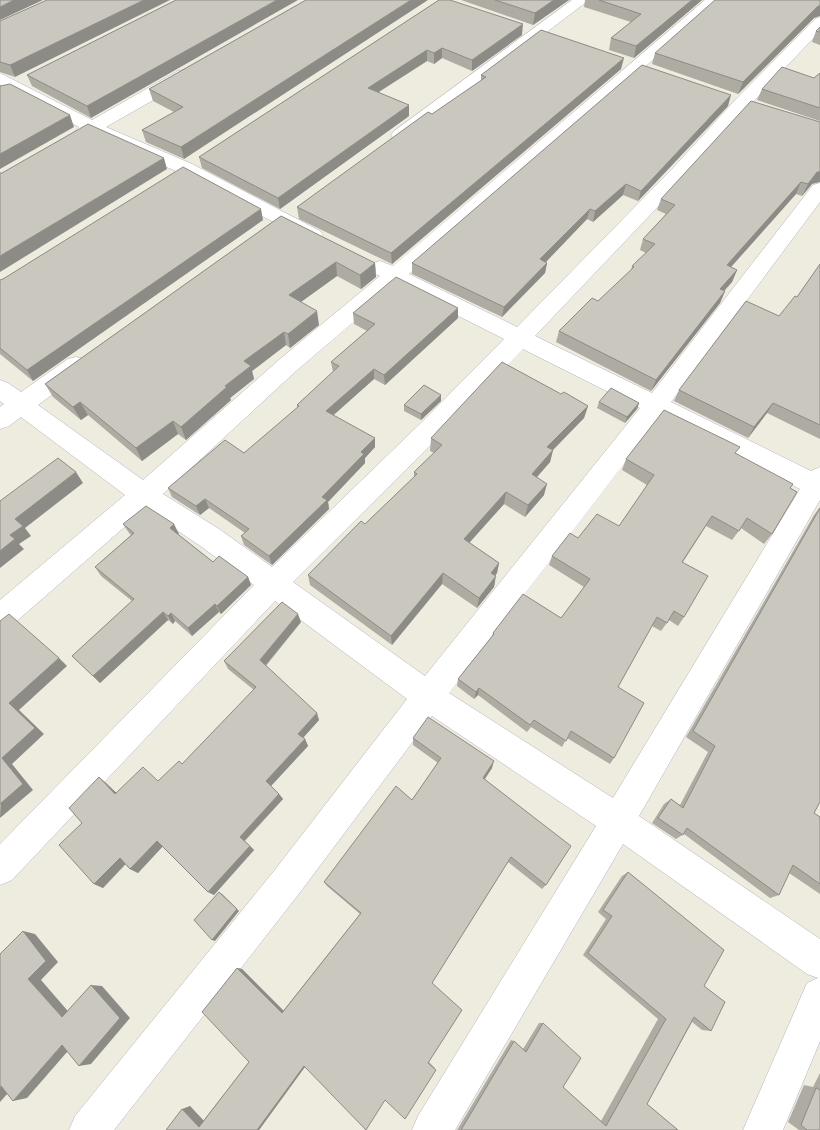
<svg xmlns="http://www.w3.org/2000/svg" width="820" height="1130" font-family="'Public Sans',sans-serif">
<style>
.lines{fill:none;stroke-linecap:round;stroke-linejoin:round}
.minor-casing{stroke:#b3b3c0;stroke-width:1}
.minor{fill:#fff;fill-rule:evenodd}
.wall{fill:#aeaba3}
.shaded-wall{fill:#8d8b85}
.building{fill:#cac7be;stroke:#8d8b85}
</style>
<rect width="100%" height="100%" fill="#eeebdf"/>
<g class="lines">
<!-- minor casing -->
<g class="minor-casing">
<g id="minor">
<path d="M572,0H589L406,139L400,140L394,139L391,135L394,131Z"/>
<path d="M705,0H721L409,274L517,327L674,167L737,98L815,19L820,17V31L749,106L688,175L535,336L652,393L813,185L820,183V202L671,402L811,471L820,467V500L639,816L820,939V1041L783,1130H743L807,983L818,978L807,974L623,844L455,1130H412L418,1116L596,826L432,716L298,895L114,1130H69L75,1116L274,871L407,699L275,601L12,880L0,885V844L254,585L199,545L145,509L10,627L0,631V600L125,495L21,417L9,426L0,429V407L4,404L0,401V380L8,383L21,392L68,359L76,357L84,359L88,365L84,371L38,405L143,480L280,359L380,276L373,273L370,268L373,263L380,261L393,266ZM397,285L504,339L424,420L272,567L219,529L163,494L296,371ZM523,349L640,408L425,676L293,582L442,434ZM659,418L800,489L613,798L449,693Z"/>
<path d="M184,70L190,71L192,75L190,79L106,127L192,164L320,231L323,235L320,239L313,241L306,239L178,172L93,134L82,138L76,137L73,133L79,127L0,85V73L92,120L178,71Z"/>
</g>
</g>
<!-- minor -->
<use href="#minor" class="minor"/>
</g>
<!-- wall -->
<g class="wall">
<path d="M176,0L91,118L32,86L27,75Z"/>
<path d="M306,0L184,159L146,142L142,130L174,112L153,101L149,89Z"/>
<path d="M439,0L522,35L472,71L442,58L434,64L427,61L379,92L409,116L280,209L202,168L199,157Z"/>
<path d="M461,0H569L533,25Z"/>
<path d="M585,0H702L634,58L609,50L611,38L631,22L584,7Z"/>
<path d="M814,18L738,94L652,64L655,53Z"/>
<path d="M0,21L15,77L0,72Z"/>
<path d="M820,27V45L812,42L816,31Z"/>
<path d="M621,69L392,264L299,219L297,207L481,81V75Z"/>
<path d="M820,73V121L757,100L762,89L814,78Z"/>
<path d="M728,106L638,201L623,195L593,222L587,219L546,262L547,263L545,273L502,317L412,274V263Z"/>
<path d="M820,122L812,184L802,196L796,194L731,267L737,270L732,282L724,291H725L720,303L651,391L556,342L559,331L598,301L631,270L632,266L646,253L640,250L643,239L666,214L657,210L661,199Z"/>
<path d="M281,216L375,263L376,277L361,289L337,276L301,302L319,325L290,348L286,345L252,371L254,379L230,398L231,400L186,440L178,434L142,461L88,415L81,420L53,397L45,384Z"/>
<path d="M263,220L33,381L0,354V280Z"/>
<path d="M820,264V439L767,413L748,438L674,401L679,390L779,316L797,297Z"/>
<path d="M353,313L458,318L385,385L374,379L333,415L375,438V447L365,458V463L328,502L329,509L272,565L244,545L241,536L245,533L209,508L200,515L172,497L168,488L244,453L297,408V405L333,372L331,362L367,331L354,324Z"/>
<path d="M561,394L588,406L584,418L553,450L550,462L537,477L544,495L525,517L504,504L469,542L499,563L497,573L495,576L494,587L477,608L442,584L392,645L310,585L308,575L365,524L414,477V472L434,453L430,451L431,438Z"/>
<path d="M441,401L421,420L404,411V405Z"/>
<path d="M599,402L639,403L637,409L625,423L597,408Z"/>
<path d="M736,453L790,488L772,534L764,544L741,528L732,540L706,526L683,562L684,617L678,626L669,620L661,631L652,626L618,687L614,758L610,764L567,738L562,747L531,727L527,732L478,695L474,699L457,686L458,679L492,636L493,633L561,618L584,587L549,565L552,556L578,538L619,526L647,485L622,470L626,459Z"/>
<path d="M820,507V802L814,813L820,817V894L789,873L779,895L770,898L684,834L676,839L652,823L664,804L671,799L680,805L708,752L686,737L814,515Z"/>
<path d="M123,524L179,534H178L213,562L248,577L251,585L221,614L219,612L192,636L175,621L173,624L168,620L100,683L72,656L132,601L101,576L95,567L131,535L129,533Z"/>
<path d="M301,622L266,666L319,720L303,738L305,739L308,746L271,786L279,794L283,799L245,841L254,850L214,895L208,892L163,846L138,873L130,869L126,864L103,888L94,884L82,823L99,777L106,783L116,793L158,781L182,764L254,690L228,669L224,661Z"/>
<path d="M413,738L492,768L485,779L546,885L542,889L508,862L432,983L429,1062L435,1068L385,1100L305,1067L259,1130H166L190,1106L203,1121L249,1062L237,968L242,969L283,1011L360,914L327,886L324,882L412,800L438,763L413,745Z"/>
<path d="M628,872L704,986L711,1031L702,1030L692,1022L647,1104L678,1130H457L511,1040L514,1041L523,1049L539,1023H543L563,1087L601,1121L658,1019L583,955L606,919L598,912L622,876Z"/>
<path d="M820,1073V1130H799L788,1122L804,1085L813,1087Z"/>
</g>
<!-- shaded-wall -->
<g class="shaded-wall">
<path d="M14,0H43L0,20V7Z"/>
<path d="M144,0H170L15,77L10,65Z"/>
<path d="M277,0H298L91,118L87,106Z"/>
<path d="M411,0H428L184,159L181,147Z"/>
<path d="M554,0H569L533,25L535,13Z"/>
<path d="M692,0H702L634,58L636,46Z"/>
<path d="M818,6H820V16L814,18L738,94L743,82Z"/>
<path d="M523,24L522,35L472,71V60Z"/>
<path d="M442,48V58L434,64V53Z"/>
<path d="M427,50V61L369,98L368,88Z"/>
<path d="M624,58L621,69L392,264L391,253Z"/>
<path d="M731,95L728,106L638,201L641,191Z"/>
<path d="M409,105V116L280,209L278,198Z"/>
<path d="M70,115L74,127L0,169V154Z"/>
<path d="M164,158L167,169L0,272V256Z"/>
<path d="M817,172H820V182L812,184L802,196L808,184Z"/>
<path d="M801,182L796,194L722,277L727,265Z"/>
<path d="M626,184L623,195L593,222L595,211Z"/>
<path d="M261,209L263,220L33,381L27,370Z"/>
<path d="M590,209L587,219L538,270L540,259Z"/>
<path d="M336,262L337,276L291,309L289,295Z"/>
<path d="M375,263L376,277L361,289L360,275Z"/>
<path d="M547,263L545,273L502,317L504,307Z"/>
<path d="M737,270L732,282L715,301L720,289Z"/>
<path d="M725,291L720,303L651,391L656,380Z"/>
<path d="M458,308V318L385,385L384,375Z"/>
<path d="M317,311L319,325L290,348L288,334Z"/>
<path d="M284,332L286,345L252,371L254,379L230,398L231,400L186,440L181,427L225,386L244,361Z"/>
<path d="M374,369V379L327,421L326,411Z"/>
<path d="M441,395V401L421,420V414Z"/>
<path d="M80,402L88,415L81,420L73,407Z"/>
<path d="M639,403L637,409L625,423L627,417Z"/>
<path d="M773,403L767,413L748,438L754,427Z"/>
<path d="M588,406L584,418L544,459L547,447Z"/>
<path d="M173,421L178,434L142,461L136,448Z"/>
<path d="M375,438V447L365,458V463L328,502L329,509L272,565L269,556L361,452Z"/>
<path d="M553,450L550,462L529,486L532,474Z"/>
<path d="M76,472L83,483L25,528L31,536L19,544L24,549L0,568V551L10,535L15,519Z"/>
<path d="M547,484L544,495L525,517L528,505Z"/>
<path d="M506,492L504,504L463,550L464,539Z"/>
<path d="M205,499L209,508L200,515L196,506Z"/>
<path d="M174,524L179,534L174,537L170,528Z"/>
<path d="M499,563L497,573L489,583L491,573Z"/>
<path d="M443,573L442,584L392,645L391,636Z"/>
<path d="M496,576L494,587L477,608L479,598Z"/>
<path d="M248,577L251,585L221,614L217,606Z"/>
<path d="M215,604L219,612L192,636L188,628Z"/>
<path d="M163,612L168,620L100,683L93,676Z"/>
<path d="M171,613L175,621L173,624L168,616Z"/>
<path d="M298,614L301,622L263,668L260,660Z"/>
<path d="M59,658L67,666L19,710L44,734L12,764L33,790L0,818L2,758L9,703Z"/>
<path d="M479,688L478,695L474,699L476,692Z"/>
<path d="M317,713L319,720L301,740L298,734Z"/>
<path d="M305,739L308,746L270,787L266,781Z"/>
<path d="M494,761L492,768L481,784L483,778Z"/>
<path d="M99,777L106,783L123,799L115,794Z"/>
<path d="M279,794L283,799L244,841L240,837Z"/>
<path d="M157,841L164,845L138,873L130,869Z"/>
<path d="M250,846L254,850L214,895L208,892Z"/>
<path d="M120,858L127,862L103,888L94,884Z"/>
<path d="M219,892L222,894L239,911L215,941L212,940Z"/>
<path d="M23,931L35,934L58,962L41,980L73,1017H62L28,979Z"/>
<path d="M237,968L242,969L286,1013H282Z"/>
<path d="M91,985L102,986L130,1018L91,1064L79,1066Z"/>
<path d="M74,1044L27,1098L13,1101L62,1045Z"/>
<path d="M307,1064L259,1130H257L304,1066Z"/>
<path d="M16,1084L0,1102V1088L1,1086Z"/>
<path d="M190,1106L206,1123L199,1127L182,1109Z"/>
</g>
<!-- building -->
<g class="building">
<path d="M0,0H14L0,7Z"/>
<path d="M47,0H144L10,65L0,62V21Z"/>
<path d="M176,0H277L87,106L27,75Z"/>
<path d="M306,0H411L181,147L142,130L183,107L149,89Z"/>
<path d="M439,0H450L523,24L472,60L442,48L434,53L427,50L368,88L409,105L278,198L199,157Z"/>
<path d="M495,0H554L535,13Z"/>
<path d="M599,0H692L636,46L611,38L641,14Z"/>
<path d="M715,0H820V6H818L743,82L655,53Z"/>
<path d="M820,27V32L816,31Z"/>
<path d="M541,30L624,58L391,253L297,207L428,112L432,114L486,77L481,75Z"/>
<path d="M642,65L731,95L641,191L626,184L595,211L590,209L540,259L547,263L504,307L412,263Z"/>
<path d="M782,67L814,78L820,73V108L762,89Z"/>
<path d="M10,84L70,115L0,154V86Z"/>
<path d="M751,101L820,122V172H817L808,184L801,182L727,265L737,270L720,289L725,291L656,380L559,331L592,298L598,301L634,267L632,266L655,244L643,239L675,205L661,199Z"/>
<path d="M88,124L164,158L0,256V173H2Z"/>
<path d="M183,167L261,209L27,370L0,348V280L3,279Z"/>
<path d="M281,216L375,263L360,275L336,262L289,295L317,311L288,334L284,332L244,361L251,366L225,386L227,387L181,427L173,421L136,448L80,402L73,407L45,384Z"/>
<path d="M820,264V425L773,403L754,427L679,390L746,301L779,316L795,296L797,297Z"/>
<path d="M396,277L458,308L384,375L374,369L326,411L375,438L361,452L364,454L322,497L327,500L269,556L241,536L249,529L205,499L196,506L168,488L225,440L244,453L299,406L297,405L339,366L331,362L375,324L353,313Z"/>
<path d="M502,362L561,394L564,392L588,406L547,447L553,450L532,474L547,484L528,505L506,492L464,539L499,563L491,573L496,576L479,598L443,573L391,636L308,575L361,521L365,524L417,474L414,472L442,445L431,438Z"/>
<path d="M424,385L441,395L421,414L404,405Z"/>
<path d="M611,388L639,403L627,417L599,402Z"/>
<path d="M664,410L740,447L735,453L793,484L790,488L797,492L772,534L747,518L739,531L712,516L682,562L708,576L684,617L674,611L667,623L657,617L618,687L644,703L614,758L571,731L566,741L534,720L530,725L479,688L476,692L458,679L494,634L493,633L523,594L561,618L590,579L552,556L570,533L578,538L597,514L619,526L654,475L626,459Z"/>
<path d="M58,458L76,472L15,519L23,526L10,535L15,539L0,551V501Z"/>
<path d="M146,506L174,524L170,528L213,562L219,556L248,577L217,606L215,604L188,628L171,613L168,616L163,612L93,676L72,656L134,599L95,567L134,533L123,524Z"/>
<path d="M820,508V802L814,813L820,817V884L793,865L779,895L687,828L683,835L658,818L671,799L683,808L715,746L693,731Z"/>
<path d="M282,602L298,614L260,660L317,713L298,734L305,739L266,781L279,794L240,837L250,846L208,892L157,841L130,869L120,858L94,884L59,845L82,823L69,808L99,777L115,794L143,767L158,781L179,761L182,764L256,687L224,661Z"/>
<path d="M9,614L59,658L9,703L35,728L2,758L23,784L0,804V621Z"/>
<path d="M428,717L494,761L483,778L571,846L546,885L511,857L432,983L462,1010L428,1063L436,1070L405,1119L385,1100L366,1130L304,1066L257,1130H166L182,1109L199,1127L249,1062L202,1012L237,968L282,1013L361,913L324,882L396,786L412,800L441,758L413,738Z"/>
<path d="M628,872L724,950L704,986L725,1002L711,1031L694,1017L647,1104L678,1130H461L514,1041L526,1052L543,1023L581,1058L563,1087L606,1126L666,1019L588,953L612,916L603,910Z"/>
<path d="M219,892L237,909L212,940L194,920Z"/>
<path d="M23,931L46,961L28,979L62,1017L91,985L120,1018L79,1066L62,1045L13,1101L1,1086L0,1088V954Z"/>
<path d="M816,1088L820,1090V1130H807L801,1125Z"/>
</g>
</svg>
